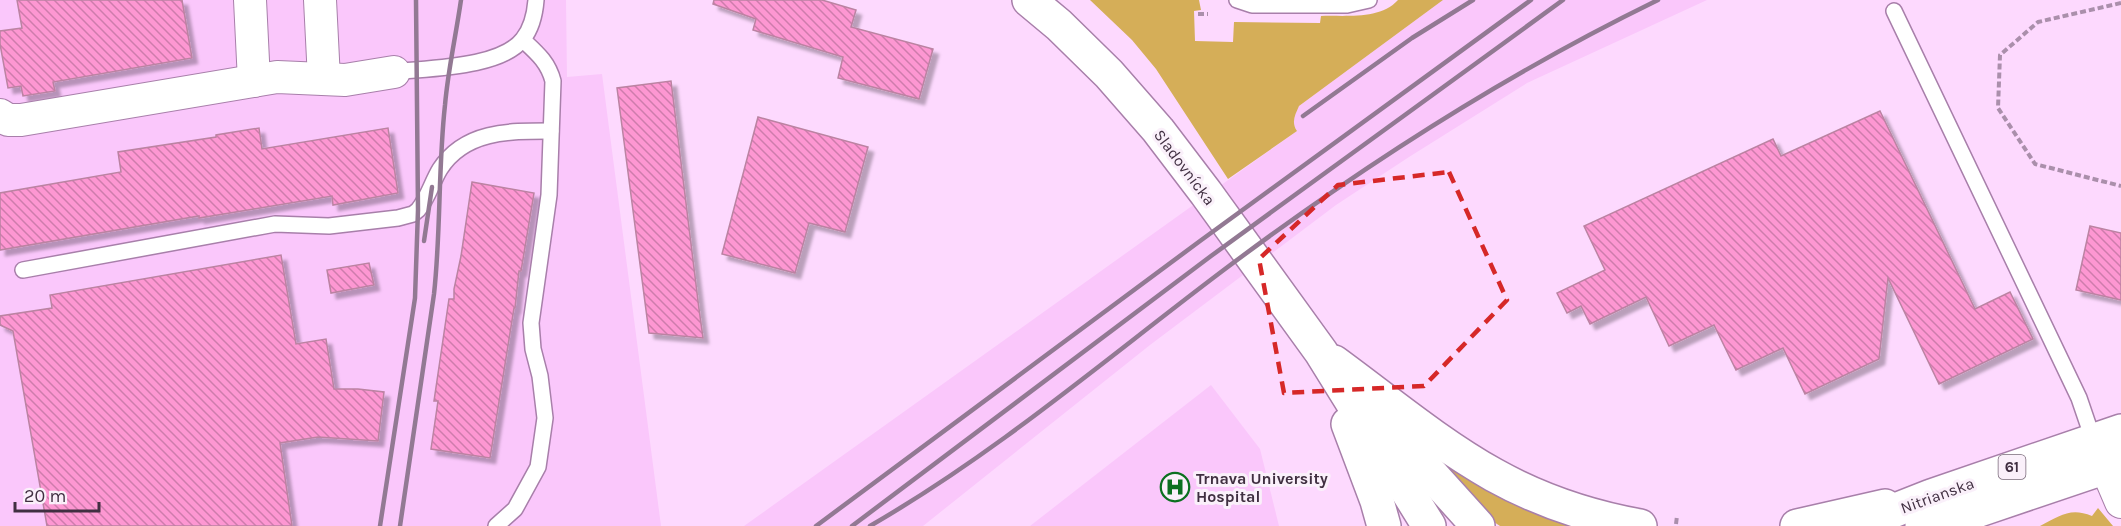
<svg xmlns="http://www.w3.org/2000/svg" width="2121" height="526" font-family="Karla,sans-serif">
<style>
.built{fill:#fac7fb}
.green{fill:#d5ae58}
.building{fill:url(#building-back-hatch);stroke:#bb83a2;stroke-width:1.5;filter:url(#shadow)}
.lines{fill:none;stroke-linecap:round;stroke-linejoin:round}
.service-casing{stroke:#a87faa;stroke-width:18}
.minor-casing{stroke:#a87faa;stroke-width:34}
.tertiary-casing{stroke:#a87faa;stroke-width:36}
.primary-casing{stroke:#a87faa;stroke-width:36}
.path{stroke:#aa8fab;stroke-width:4;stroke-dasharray:6 3;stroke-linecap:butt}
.service{stroke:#fff;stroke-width:15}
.minor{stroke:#fff;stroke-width:32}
.tertiary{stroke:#fff;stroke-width:33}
.primary{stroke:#fff;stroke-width:33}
.rail{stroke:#927993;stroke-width:4.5}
.marked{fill:none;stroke:#d62828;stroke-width:4.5;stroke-dasharray:12 8;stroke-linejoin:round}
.labels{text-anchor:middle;stroke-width:6;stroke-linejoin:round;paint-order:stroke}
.shield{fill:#faf0fa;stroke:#786978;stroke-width:1.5}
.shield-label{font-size:15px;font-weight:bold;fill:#402f41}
.street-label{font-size:16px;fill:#402f41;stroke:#faf0fa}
.poi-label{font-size:16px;font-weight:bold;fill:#402f41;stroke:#faf0fa;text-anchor:start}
</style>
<defs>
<pattern id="building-back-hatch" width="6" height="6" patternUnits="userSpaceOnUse" patternTransform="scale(1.5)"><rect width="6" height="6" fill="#fd97d2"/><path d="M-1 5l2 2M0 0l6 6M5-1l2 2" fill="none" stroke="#ce7cac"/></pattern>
<filter id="shadow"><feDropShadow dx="5.5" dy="5.5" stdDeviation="1.5" flood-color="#0004"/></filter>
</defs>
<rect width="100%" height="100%" fill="#fdd9fe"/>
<!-- built -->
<g class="built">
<path d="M0,0H566L567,77L602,74L661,526H0Z"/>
<path d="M1443,0H1707L1527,83L1409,157L1336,205L1150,345L923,526H744L1297,131L1294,125V115L1299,106Z"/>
<path d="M1211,385L1260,449L1279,526H1030Z"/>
</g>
<!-- green -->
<g class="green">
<path d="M1090,0H1199L1201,10L1194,11L1195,41L1233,42L1234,22L1320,23L1321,16C1346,15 1380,20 1398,0H1443L1299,106C1295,115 1291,122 1297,131L1228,179L1156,69L1132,40Z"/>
<path d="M1452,464L1594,526H1500L1479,512L1444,470Z"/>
<path d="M2098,508L2113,526H2040C2060,516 2070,507 2092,516Z"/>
</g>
<!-- building -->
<g class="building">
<path d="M17,0H182L192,58L53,82L55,91L23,96L21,86L8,88L0,44V31L22,28Z"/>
<path d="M714,0H822L856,10L851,27L933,49L919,99L838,78L843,57L753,30L756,19L713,4Z"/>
<path d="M671,81L699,309L703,338L649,333L617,88Z"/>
<path d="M1880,111L1975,309L2010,292L2033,339L1939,384L1888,278L1879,359L1805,394L1783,348L1736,370L1714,325L1669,346L1646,297L1590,324L1581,306L1567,313L1557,293L1605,270L1584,226L1773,139L1781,156Z"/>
<path d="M758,117L868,147L845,232L809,223L795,273L722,254Z"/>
<path d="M259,128L262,149L388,128L398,193L333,205L332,196L199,218V216L0,250V193L121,172L118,152L216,137V135Z"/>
<path d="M472,182L534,193L521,271H519L515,308H514L490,458L431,449L438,401H434L449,299H454V289L461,256Z"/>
<path d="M2090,226L2121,233V300L2076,290Z"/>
<path d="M281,255L296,344L326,339L334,389H358L384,392L378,441L318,437L280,443L292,526H47L13,331L0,325V316L52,308L50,295Z"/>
<path d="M369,263L374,285L331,293L327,270Z"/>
</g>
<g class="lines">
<!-- service casing -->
<g class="service-casing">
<g id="service">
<path d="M1237,0L1252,5H1347L1369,0"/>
<path d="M1894,11L2079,398L2093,439"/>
<path d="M394,72C428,68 501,68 523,39C531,29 535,13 536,0"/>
<path d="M23,270L275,224L329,226L398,218L413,214L418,210C428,198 432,182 440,169C465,130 511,131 551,131"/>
<path d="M496,526L515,509L538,467L545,418L540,376L533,349L531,323L549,195L553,81C548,62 537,53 523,40"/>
</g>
</g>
<!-- minor casing -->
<g class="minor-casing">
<g id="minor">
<path d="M250,0L254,81"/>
<path d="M320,0L324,79"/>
<path d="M0,115L8,120H21L277,77L345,80L394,72"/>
<path d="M2106,467L2121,502"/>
</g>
</g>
<!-- tertiary casing -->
<g class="tertiary-casing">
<g id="tertiary">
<path d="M1029,0L1059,25L1109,74L1158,130L1206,193L1321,352L1429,526"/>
<path d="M1334,362C1386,400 1437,443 1494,475C1539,500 1590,517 1640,526"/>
<path d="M1376,413L1478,526"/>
<path d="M1348,424L1377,501L1384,526"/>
<path d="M1797,526L1885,506"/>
</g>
</g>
<!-- primary casing -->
<g class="primary-casing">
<g id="primary">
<path d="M1855,526L1931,496L2121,431"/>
<path d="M1922,526L1979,510L2121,462"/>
</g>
</g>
<!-- path -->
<g class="path">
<path d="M2121,3L2038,22L2000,55L1998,108L2035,164L2121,186"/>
<path d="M1198,14H1208"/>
<path d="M1676,524L1677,516"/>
</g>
<!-- service -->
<use href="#service" class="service"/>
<!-- minor -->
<use href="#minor" class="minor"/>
<!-- tertiary -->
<use href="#tertiary" class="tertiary"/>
<!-- primary -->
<use href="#primary" class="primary"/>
<!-- rail -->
<g class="rail">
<path d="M1303,116L1412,38L1473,0"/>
<path d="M424,241L432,187"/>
<path d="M380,526L415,298L418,210L416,0"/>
<path d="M400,526L434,294C441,231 438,168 445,105C448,70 456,35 461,0"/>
<path d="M816,526L1200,241L1531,0"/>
<path d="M852,526L1211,256L1563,0"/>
<path d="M870,526C998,452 1108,357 1225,269C1361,167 1504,75 1658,0"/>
</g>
</g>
<!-- marked area -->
<path class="marked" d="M1449,172L1507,300L1424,386L1284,393L1259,259L1338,185Z"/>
<!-- icons -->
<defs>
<g id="hospital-ring" transform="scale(1.5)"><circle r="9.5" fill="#faf0fa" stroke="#0b7020" stroke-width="1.5"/><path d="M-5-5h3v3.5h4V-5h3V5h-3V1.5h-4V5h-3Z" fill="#0b7020"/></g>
</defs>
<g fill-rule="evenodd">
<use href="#hospital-ring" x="1175" y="487"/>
</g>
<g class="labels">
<!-- shield labels -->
<rect class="shield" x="1998.5" y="455" width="27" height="24" rx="4.5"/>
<g class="shield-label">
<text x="2012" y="472">61</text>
</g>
<!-- street labels -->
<g class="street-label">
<text transform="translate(1185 167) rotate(53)" y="6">Sladovnícka</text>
<text transform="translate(1937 495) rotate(-20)" y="6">Nitrianska</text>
</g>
<!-- poi labels -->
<g class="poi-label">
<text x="1196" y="484">Trnava University<tspan x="1196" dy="18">Hospital</tspan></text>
</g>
</g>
<!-- scale -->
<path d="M15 502v9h84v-9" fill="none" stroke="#402f41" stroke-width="3"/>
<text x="24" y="502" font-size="18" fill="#402f41" stroke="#faf0fa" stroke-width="4.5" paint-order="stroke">20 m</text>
</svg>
